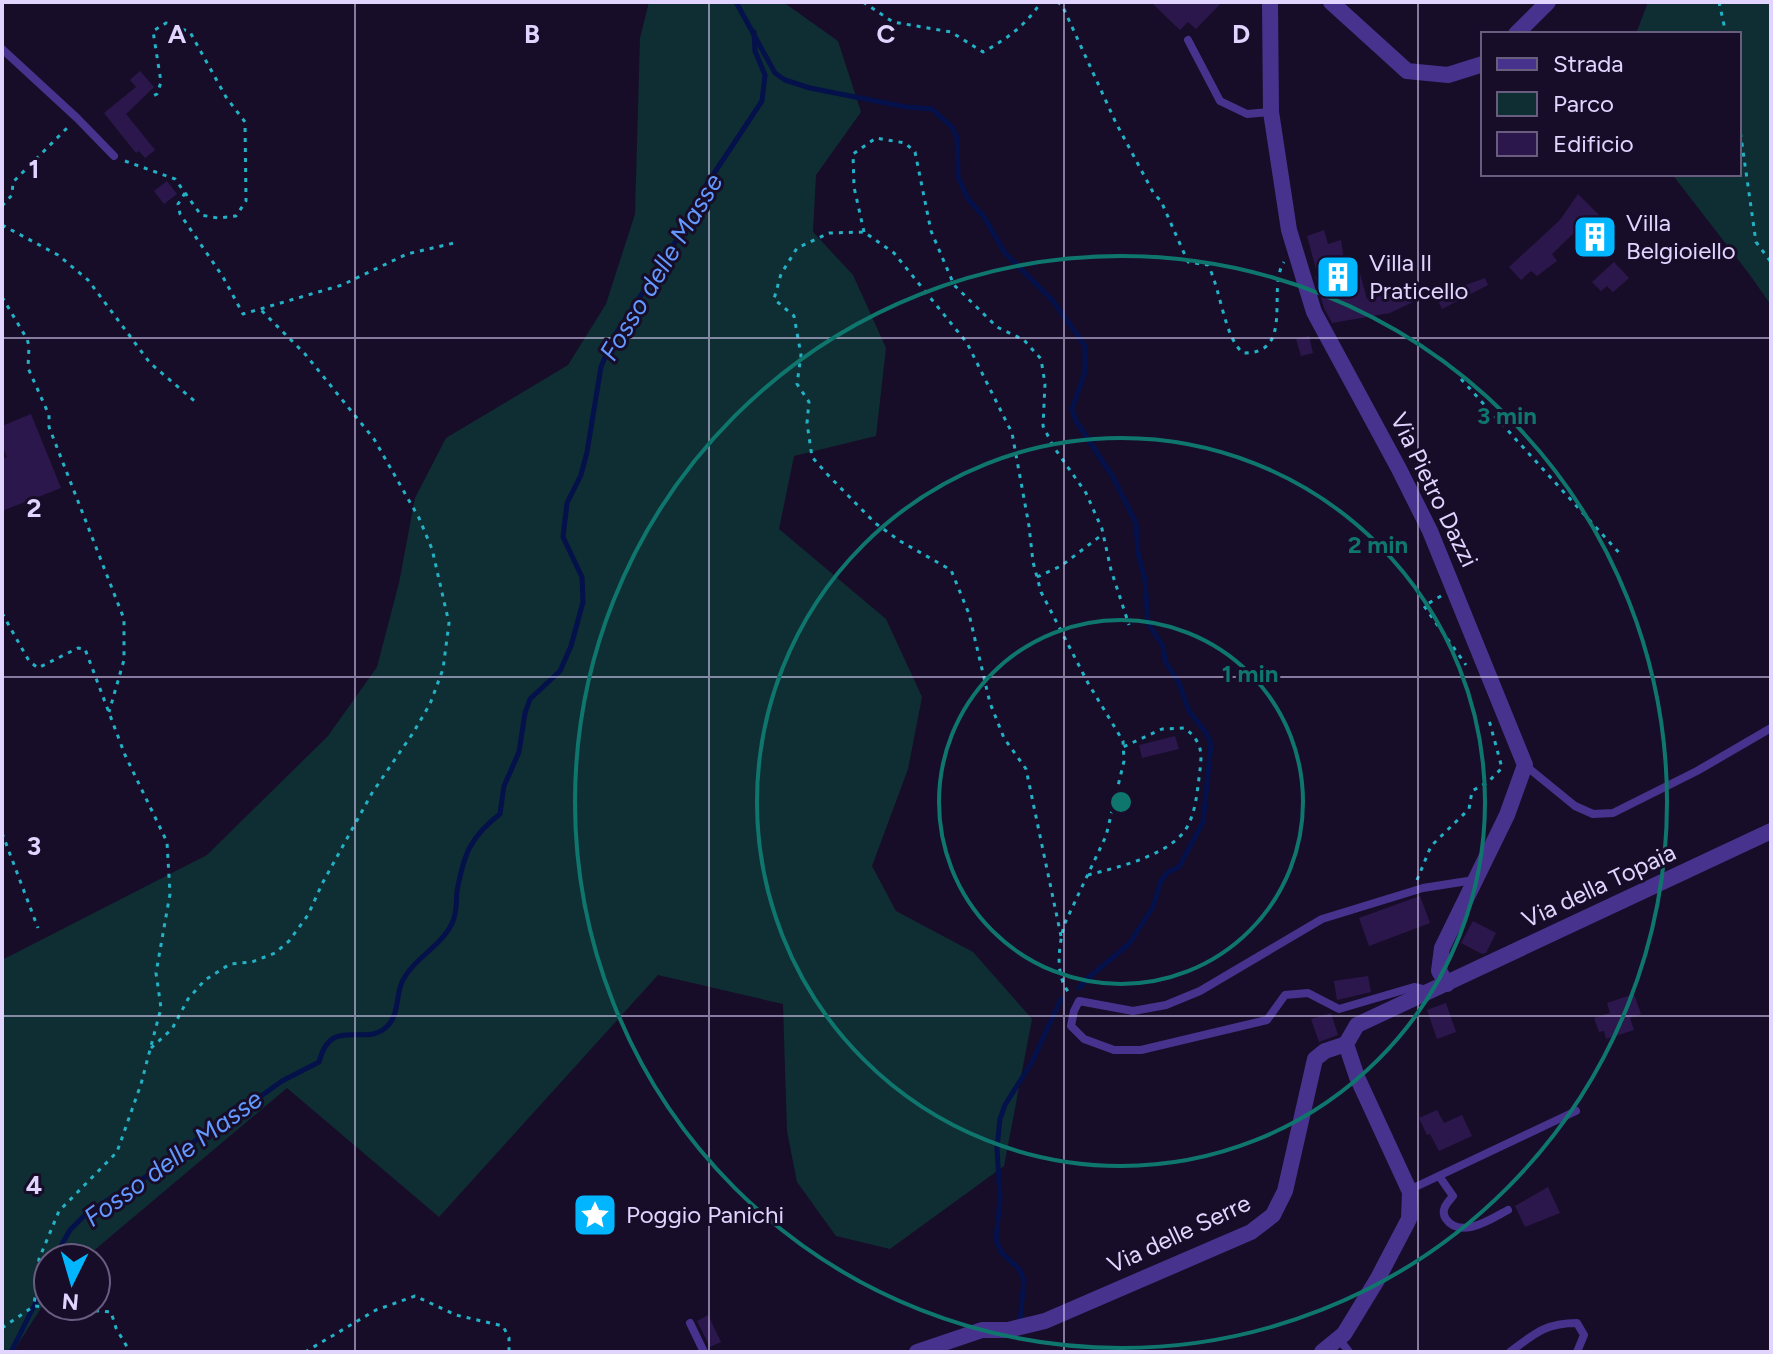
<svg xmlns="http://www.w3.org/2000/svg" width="1773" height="1354" font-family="Figtree,sans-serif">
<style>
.green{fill:#0f2e33}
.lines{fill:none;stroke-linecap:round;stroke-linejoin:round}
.stream{stroke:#05114a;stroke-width:5}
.building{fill:#2c174c}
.path{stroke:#22b1c5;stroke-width:3;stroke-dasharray:4 6;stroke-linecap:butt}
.service{stroke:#47338d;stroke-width:8}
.minor{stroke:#47338d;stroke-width:16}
.grid{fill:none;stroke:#e1d5ff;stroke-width:2;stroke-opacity:0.55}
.ring{fill:none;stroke:#0f766e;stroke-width:4}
.labels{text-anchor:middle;stroke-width:6;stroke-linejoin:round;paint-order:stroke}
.poi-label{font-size:24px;fill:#e1d5ff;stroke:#170d29;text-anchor:start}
.street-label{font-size:24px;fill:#e1d5ff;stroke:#170d29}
.water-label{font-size:26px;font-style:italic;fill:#6399ff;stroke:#170d29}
.grid-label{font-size:26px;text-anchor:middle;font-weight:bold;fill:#e1d5ff;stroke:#170d29;stroke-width:6;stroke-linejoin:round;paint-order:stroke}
.centre{fill:#0f766e;stroke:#170d29;stroke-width:4}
.ring-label{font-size:24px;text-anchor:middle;font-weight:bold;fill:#0f766e;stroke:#170d29;stroke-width:6;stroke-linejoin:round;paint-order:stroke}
</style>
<rect width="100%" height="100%" fill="#170d29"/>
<!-- green -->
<g class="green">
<path d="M649,2H783L838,41L861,112L816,175L813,232L853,275L886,348L876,436L794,456L779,529L886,619L922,697L908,769L872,866L896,911L973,952L1032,1019L1004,1166L890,1249L836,1236L797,1182L787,1131L783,1004L658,975L439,1217L287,1088L85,1258H48V1297L13,1352H2V960L207,855L328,736L377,667L399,583L415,498L446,438L568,365L606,304L635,214L640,38Z"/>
<path d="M1648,2H1771V305L1750,275L1672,174H1739V34H1636Z"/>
</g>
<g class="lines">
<!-- stream -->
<g class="stream">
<path d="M736,2L775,73L785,80L810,88L906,107L932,109L952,127L957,138L958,177L968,199L984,217L1005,253L1053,301L1085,346V372L1072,409L1076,421L1113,477L1136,523L1138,553L1145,580L1148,623L1163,646L1165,661L1179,683L1189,711L1207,734L1211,745L1203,822L1179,867L1168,872L1161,881L1153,907L1129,944L1088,978L1079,988"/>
<path d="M54,1258L70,1230L87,1213L170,1162L236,1107L261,1096L282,1081L319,1062C332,1012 368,1052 390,1023C399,1011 396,995 402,982C413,958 443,946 453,921C457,912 456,901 457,891C464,854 470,837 500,814L504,786L519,752L525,713L530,699L560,671L571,646L583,602L582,577L563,537L567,503L581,475L587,452L601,367L613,338L672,248L705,187L762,101L765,75L755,51L754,32"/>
<path d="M1020,1321L1024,1280L1019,1269L1001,1252L996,1239L1000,1199L997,1148L1000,1119L1005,1105L1032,1062L1061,999"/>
<path d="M11,1352L48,1278"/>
</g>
</g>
<!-- building -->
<g class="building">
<path d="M1151,2H1222L1196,29L1188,22L1180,30Z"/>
<path d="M140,71L154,87L126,114L155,150L145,158L139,151L136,153L104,113L136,87L130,80Z"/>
<path d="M167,181L177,194L164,204L154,191Z"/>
<path d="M1578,194L1616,232L1595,253L1575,232L1552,254L1557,261L1537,276L1531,271L1521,280L1509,267L1560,220Z"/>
<path d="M1324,230L1328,244L1341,240L1346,274L1359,270L1367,299L1408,290L1413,302L1390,313L1332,323L1324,308L1315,277L1318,276L1307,236Z"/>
<path d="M1614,262L1629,278L1613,292L1607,286L1601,291L1592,282Z"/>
<path d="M1485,278L1488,285L1442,309L1436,296Z"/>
<path d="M1309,336L1313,353L1301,356L1296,339Z"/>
<path d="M31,414L61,488L2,511V459L7,457L2,445V426Z"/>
<path d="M1175,736L1179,749L1142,758L1139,745Z"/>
<path d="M1420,896L1430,923L1369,946L1359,918Z"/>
<path d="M1473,921L1496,933L1486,953L1482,954L1461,943Z"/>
<path d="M1368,976L1371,992L1337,1000L1334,981Z"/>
<path d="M1634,994L1641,1014L1630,1018L1634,1030L1606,1039L1604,1031L1599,1032L1594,1018L1610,1013L1607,1003Z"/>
<path d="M1446,1003L1456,1032L1437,1039L1427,1010Z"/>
<path d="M1331,1013L1338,1035L1319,1042L1311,1019Z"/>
<path d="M1437,1110L1444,1123L1462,1115L1472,1136L1439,1151L1430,1134L1427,1135L1419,1118Z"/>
<path d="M1548,1187L1560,1213L1525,1227L1515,1206Z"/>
<path d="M708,1315L721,1342L710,1347L697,1321Z"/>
</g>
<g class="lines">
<!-- path -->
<g class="path">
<path d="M863,2L893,22L951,32L983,52C1007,39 1026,25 1041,2"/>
<path d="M1057,2L1062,5L1116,123L1154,194L1161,201L1188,262L1208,265C1221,290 1224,337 1243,353C1296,354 1266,289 1284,262"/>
<path d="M1719,2L1726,34"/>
<path d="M1739,123L1756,242L1771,262"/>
<path d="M125,161L175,179L201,215L218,218L236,216L246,201L245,122L226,97L190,32L166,23L153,31L161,82L157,94L153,96"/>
<path d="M185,193L178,204L180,214L223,277L243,314L342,285L407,254L454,243"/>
<path d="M2,206L12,195L13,182L69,126"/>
<path d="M2,225L58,255L88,280L150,363L198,404"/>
<path d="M864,232L854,187L853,154L876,138L905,143L915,152L931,231L954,285L997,327L1024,340L1041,359L1045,384L1043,426L1053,446L1086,493L1102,529L1111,570L1129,625"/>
<path d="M2,297L27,339L29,346L28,368L49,415V427L124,619V660L109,712"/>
<path d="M1461,379L1622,556"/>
<path d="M1037,577L1061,566L1103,534"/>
<path d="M1441,596L1424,606L1466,665"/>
<path d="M2,613L29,661L38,668L78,648L85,649L125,755L167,842L170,894L156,973L161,1008L141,1084L117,1152L59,1211L39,1259L34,1306"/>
<path d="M2,833L38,928"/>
<path d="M1088,875C1118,867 1178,854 1190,821C1196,807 1197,792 1199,778C1202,754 1204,744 1185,728L1162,729L1123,747"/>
<path d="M1417,880L1431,846L1469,809L1472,791L1488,782L1502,768L1489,720"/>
<path d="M1061,936L1026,769L1004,738L990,703L969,614L951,570L900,541L875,523L827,474L812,457L807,423L809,402L797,384L801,355L794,316L774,299L781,274L797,248L829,233L864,232L894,253L967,343L1012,433L1029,526L1033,562L1041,592L1088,683L1123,741L1124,761L1106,836L1064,925C1059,947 1054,975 1070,994"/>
<path d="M151,1048L172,1029L188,999L205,980L230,964L252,962L275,953L289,941L308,915L322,884L372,793L413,733L430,704L443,669L449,623L432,549L419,518L374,439L305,354L260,309"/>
<path d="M2,1328L34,1306L111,1312L116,1328L130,1352"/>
<path d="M305,1352L376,1310L415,1296L456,1315L503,1326L509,1338V1352"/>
</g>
<!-- service -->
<g class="service">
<path d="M1188,40L1220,101L1247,114L1270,112"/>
<path d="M2,49L77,118L114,156"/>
<path d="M1526,766L1575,806L1593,814L1613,813L1697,771L1771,728"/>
<path d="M1427,990L1414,987L1339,1009L1308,993L1285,995L1267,1020L1141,1050H1114L1084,1039L1071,1026L1074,1011L1079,1001L1133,1011L1166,1005L1200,991L1322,919L1423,888L1474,880"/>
<path d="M1439,1176L1453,1196C1447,1203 1440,1210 1446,1219C1461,1240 1492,1218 1508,1210"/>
<path d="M1409,1190L1576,1111"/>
<path d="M690,1323L704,1352"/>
<path d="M1339,1339L1349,1352"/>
<path d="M1510,1352C1534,1334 1545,1323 1577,1323L1584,1335L1577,1352"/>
</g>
<!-- minor -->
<g class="minor">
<path d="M1270,2L1271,112L1289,230L1314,312L1399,469L1430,531L1525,765L1507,815L1442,948L1439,971L1447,984"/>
<path d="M1331,2L1407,71L1448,75L1483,64"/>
<path d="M1516,34L1548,2"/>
<path d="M917,1352L982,1330H1008L1045,1321L1251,1232L1273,1215L1285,1191L1315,1059L1325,1051L1346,1044"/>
<path d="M1322,1352L1344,1334L1377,1280L1409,1219L1410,1192L1357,1077L1346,1044L1357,1025L1771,831"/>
</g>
</g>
<!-- grid -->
<path class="grid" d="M355,2V1352M709,2V1352M1064,2V1352M1418,2V1352M2,338H1771M2,677H1771M2,1016H1771"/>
<!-- distance rings -->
<g class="ring">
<circle cx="1121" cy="802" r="182"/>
<circle cx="1121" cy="802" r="364"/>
<circle cx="1121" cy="802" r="546"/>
</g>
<!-- icons -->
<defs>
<g id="building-square" transform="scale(2.3)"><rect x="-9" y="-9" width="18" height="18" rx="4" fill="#01b6ff" stroke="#170d29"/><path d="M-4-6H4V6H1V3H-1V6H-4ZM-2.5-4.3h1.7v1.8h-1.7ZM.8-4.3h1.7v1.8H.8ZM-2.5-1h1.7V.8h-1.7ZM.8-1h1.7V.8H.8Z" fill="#fff"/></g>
<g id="sight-square" transform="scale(2.3)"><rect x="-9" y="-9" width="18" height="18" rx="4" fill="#01b6ff" stroke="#170d29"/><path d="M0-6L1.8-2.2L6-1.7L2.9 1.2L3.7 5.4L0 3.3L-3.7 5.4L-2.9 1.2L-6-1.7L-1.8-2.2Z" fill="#fff"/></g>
</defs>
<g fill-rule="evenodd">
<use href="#building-square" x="1595" y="237"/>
<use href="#building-square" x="1338" y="277"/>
<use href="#sight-square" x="595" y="1215"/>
</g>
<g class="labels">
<!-- poi labels -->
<g class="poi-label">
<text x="1626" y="231">Villa<tspan x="1626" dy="28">Belgioiello</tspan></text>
<text x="1369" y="271">Villa Il<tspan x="1369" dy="28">Praticello</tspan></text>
<text x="626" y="1223">Poggio Panichi</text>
</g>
<!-- street labels -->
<g class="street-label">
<text transform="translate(1434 490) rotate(64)" y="8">Via Pietro Dazzi</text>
<text transform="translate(1599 886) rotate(-25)" y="8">Via della Topaia</text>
<text transform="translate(1179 1234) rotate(-25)" y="8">Via delle Serre</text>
</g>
<!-- water labels -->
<g class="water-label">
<text transform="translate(661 267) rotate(-59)" y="9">Fosso delle Masse</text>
<text transform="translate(173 1158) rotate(-36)" y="9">Fosso delle Masse</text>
</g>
</g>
<g class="grid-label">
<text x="177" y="43">A</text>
<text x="532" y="43">B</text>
<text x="886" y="43">C</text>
<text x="1241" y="43">D</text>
<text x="34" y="178">1</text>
<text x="34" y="517">2</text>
<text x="34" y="855">3</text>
<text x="34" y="1194">4</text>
</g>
<circle cx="1121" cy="802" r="12" class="centre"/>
<g class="ring-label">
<text x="1507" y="424">3 min</text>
<text x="1378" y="553">2 min</text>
<text x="1250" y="682">1 min</text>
</g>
<!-- border -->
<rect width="1773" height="1354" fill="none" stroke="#e1d5ff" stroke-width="8"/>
<!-- legend -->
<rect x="1481" y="32" width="260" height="144" fill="#170d29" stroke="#685d7f" stroke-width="2"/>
<rect x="1497" y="58" width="40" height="12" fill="#47338d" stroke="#685d7f" stroke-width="2"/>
<text x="1553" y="72" font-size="24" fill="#e1d5ff">Strada</text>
<rect x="1497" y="92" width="40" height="24" fill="#0f2e33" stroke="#685d7f" stroke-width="2"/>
<text x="1553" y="112" font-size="24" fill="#e1d5ff">Parco</text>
<rect x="1497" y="132" width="40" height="24" fill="#2c174c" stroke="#685d7f" stroke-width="2"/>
<text x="1553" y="152" font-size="24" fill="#e1d5ff">Edificio</text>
<!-- north arrow -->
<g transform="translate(72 1282) rotate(185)"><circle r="38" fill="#170d29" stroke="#685d7f" stroke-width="2"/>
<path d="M0-6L14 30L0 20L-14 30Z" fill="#01b6ff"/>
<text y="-12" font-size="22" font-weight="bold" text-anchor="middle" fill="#e1d5ff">N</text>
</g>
</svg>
